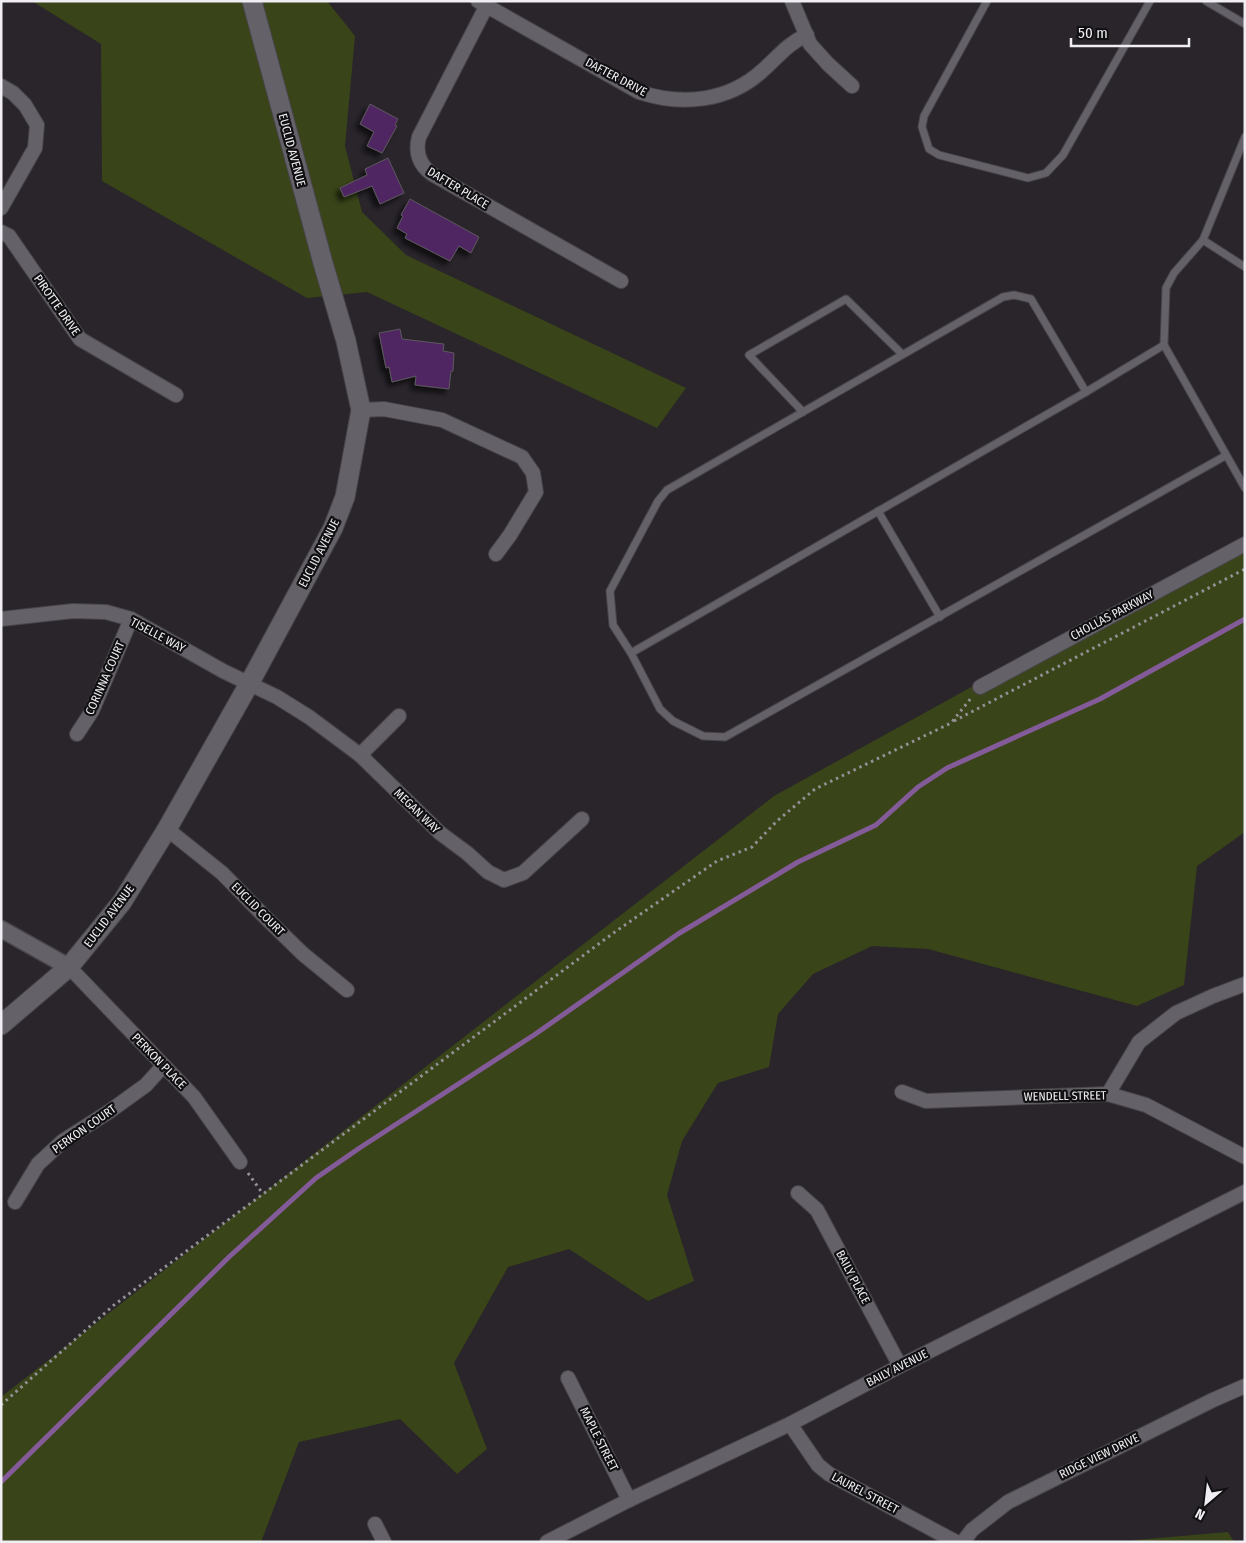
<svg xmlns="http://www.w3.org/2000/svg" width="1246" height="1543" font-family="'Fira Sans Condensed',sans-serif">
<style>
.green{fill:#394418}
.lines{fill:none;stroke-linecap:round;stroke-linejoin:round}
.stream{stroke:#845b99;stroke-width:5}
.building{fill:#4f2862;stroke:#5c585e;filter:url(#shadow)}
.service-casing{stroke:#474449;stroke-width:9}
.minor-casing{stroke:#474449;stroke-width:16}
.tertiary-casing{stroke:#474449;stroke-width:19}
.secondary-casing{stroke:#474449;stroke-width:21}
.path{stroke:#949196;stroke-width:3;stroke-dasharray:2.5 4;stroke-linecap:butt}
.service{stroke:#656168;stroke-width:7}
.minor{stroke:#656168;stroke-width:14}
.tertiary{stroke:#656168;stroke-width:16}
.secondary{stroke:#656168;stroke-width:19}
.labels{text-anchor:middle;stroke-width:4.5;stroke-linejoin:round;paint-order:stroke}
.street-label{font-size:12px;fill:#f0eef2;stroke:#100f11}
</style>
<defs>
<filter id="shadow"><feDropShadow dx="-4.5" dy="4.5" stdDeviation="2.5" flood-color="#0009"/></filter>
</defs>
<rect width="100%" height="100%" fill="#29252b"/>
<!-- green -->
<g class="green">
<path d="M32,1H327L355,36L345,146L362,212L406,255L686,388L657,428L367,292L307,298L102,181L101,44Z"/>
<path d="M1245,536V832L1197,866L1184,985L1137,1006L928,949L872,946L813,974L778,1014L769,1067L718,1083L682,1141L667,1195L694,1281L648,1301L569,1249L508,1267L454,1363L487,1449L457,1474L400,1419L299,1442L261,1542H1V1397L774,796Z"/>
<path d="M1228,1532L1234,1542H1132L1135,1540Z"/>
</g>
<g class="lines">
<!-- stream -->
<path class="stream" d="M1,1482L229,1257L316,1178L361,1147L534,1035L678,934L798,862L876,825L918,787L947,768L1100,699L1245,619"/>
</g>
<!-- building -->
<g class="building">
<path d="M370,104L398,119L395,125L397,126L382,153L367,146L374,132L360,124Z"/>
<path d="M388,158L404,193L380,204L372,186L344,197L340,188L367,175L365,169Z"/>
<path d="M410,199L479,237L471,253L459,246L450,261L405,238L407,234L397,228L403,216L401,215Z"/>
<path d="M400,329L402,339L444,344L443,351L454,353L453,371H451L449,389L415,385L416,376L392,382L389,367L386,368L379,333Z"/>
</g>
<g class="lines">
<!-- service casing -->
<g class="service-casing">
<g id="service">
<path d="M987,1L924,116L922,127L929,149L939,155L1028,178L1046,173L1063,155L1150,1"/>
<path d="M1206,1L1245,24"/>
<path d="M1245,137L1203,240L1174,273L1166,288L1164,345L1245,488"/>
<path d="M1203,240L1245,267"/>
<path d="M1086,392L1031,299L1014,295L1003,297L667,490L658,501L610,591L613,625L631,653L660,709L673,721L703,736L725,737L1225,456"/>
<path d="M803,412L749,355L846,299L902,354"/>
<path d="M878,511L940,617"/>
<path d="M631,653L1086,392L1164,345"/>
</g>
</g>
<!-- minor casing -->
<g class="minor-casing">
<g id="minor">
<path d="M478,1L639,92C681,106 728,102 762,71C777,58 788,43 807,35"/>
<path d="M792,1L810,44L828,64L852,86"/>
<path d="M486,7L419,137C415,152 419,165 432,174L621,281"/>
<path d="M1,86L13,93L25,105L37,125L35,148L1,208"/>
<path d="M1,232L9,236L80,339L176,395"/>
<path d="M361,410L384,409L442,420L522,457L533,473L536,492L510,535L496,554"/>
<path d="M1,619L73,611L106,612L131,619L223,671L277,697L309,717L360,755L440,833L467,853L488,872L504,880L523,873L582,819"/>
<path d="M980,687L1245,544"/>
<path d="M77,734L92,711L131,619"/>
<path d="M360,755L399,716"/>
<path d="M167,829L222,873L267,919L303,954L347,990"/>
<path d="M69,967L194,1097L240,1162"/>
<path d="M902,1092L926,1101L1108,1094L1146,1105L1245,1157"/>
<path d="M1108,1094L1139,1042L1176,1013L1213,996L1245,984"/>
<path d="M798,1193L817,1210L900,1366"/>
<path d="M15,1202L38,1164L63,1141L110,1111L146,1085L163,1066"/>
<path d="M568,1378L629,1500"/>
<path d="M790,1424L818,1465L829,1474L956,1542"/>
<path d="M375,1524L384,1542"/>
<path d="M547,1542L629,1500L790,1424L900,1366L1245,1192"/>
<path d="M963,1542L972,1530L1008,1502L1213,1400L1245,1386"/>
</g>
</g>
<!-- tertiary casing -->
<g class="tertiary-casing">
<path id="tertiary" d="M1,929L69,967"/>
</g>
<!-- secondary casing -->
<g class="secondary-casing">
<path id="secondary" d="M1,1025L69,967L122,902L167,829L249,684L333,528L345,497L361,410L346,341L323,263L252,1"/>
</g>
<!-- path -->
<g class="path">
<path d="M954,721L1245,569"/>
<path d="M248,1173L263,1194"/>
<path d="M1,1405L114,1305L612,934L717,861L752,847L777,821L815,789L951,723L972,697"/>
</g>
<!-- service -->
<use href="#service" class="service"/>
<!-- minor -->
<use href="#minor" class="minor"/>
<!-- tertiary -->
<use href="#tertiary" class="tertiary"/>
<!-- secondary -->
<use href="#secondary" class="secondary"/>
</g>
<g class="labels">
<!-- street labels -->
<g class="street-label">
<text transform="translate(616 77) rotate(28)" y="4">DAFTER DRIVE</text>
<text transform="translate(292 150) rotate(75)" y="4">EUCLID AVENUE</text>
<text transform="translate(458 188) rotate(31)" y="4">DAFTER PLACE</text>
<text transform="translate(57 305) rotate(55)" y="4">PIROTTE DRIVE</text>
<text transform="translate(319 553) rotate(-63)" y="4">EUCLID AVENUE</text>
<text transform="translate(1112 615) rotate(-28)" y="4">CHOLLAS PARKWAY</text>
<text transform="translate(158 635) rotate(28)" y="4">TISELLE WAY</text>
<text transform="translate(105 678) rotate(-66)" y="4">CORINNA COURT</text>
<text transform="translate(417 811) rotate(44)" y="4">MEGAN WAY</text>
<text transform="translate(258 909) rotate(45)" y="4">EUCLID COURT</text>
<text transform="translate(109 916) rotate(-53)" y="4">EUCLID AVENUE</text>
<text transform="translate(159 1061) rotate(46)" y="4">PERKON PLACE</text>
<text transform="translate(1065 1096) rotate(-1)" y="4">WENDELL STREET</text>
<text transform="translate(84 1129) rotate(-35)" y="4">PERKON COURT</text>
<text transform="translate(853 1277) rotate(62)" y="4">BAILY PLACE</text>
<text transform="translate(897 1368) rotate(-27)" y="4">BAILY AVENUE</text>
<text transform="translate(599 1439) rotate(63)" y="4">MAPLE STREET</text>
<text transform="translate(1099 1456) rotate(-26)" y="4">RIDGE VIEW DRIVE</text>
<text transform="translate(865 1493) rotate(28)" y="4">LAUREL STREET</text>
</g>
</g>
<!-- border -->
<rect width="1246" height="1543" fill="none" stroke="#f0eef2" stroke-width="5"/>
<!-- north arrow -->
<g transform="translate(1206 1503) rotate(208)" stroke="#100f11" stroke-width="4" paint-order="stroke">
<path d="M0-4L9 19L0 12L-9 19Z" fill="#f0eef2"/>
<text y="-8" font-size="14" font-weight="bold" text-anchor="middle" fill="#f0eef2">N</text>
</g>
<!-- scale -->
<path d="M1071 38v8h118v-8" fill="none" stroke="#f0eef2" stroke-width="2.5"/>
<text x="1078" y="38" font-size="15" fill="#f0eef2" stroke="#100f11" stroke-width="4" paint-order="stroke">50 m</text>
</svg>
